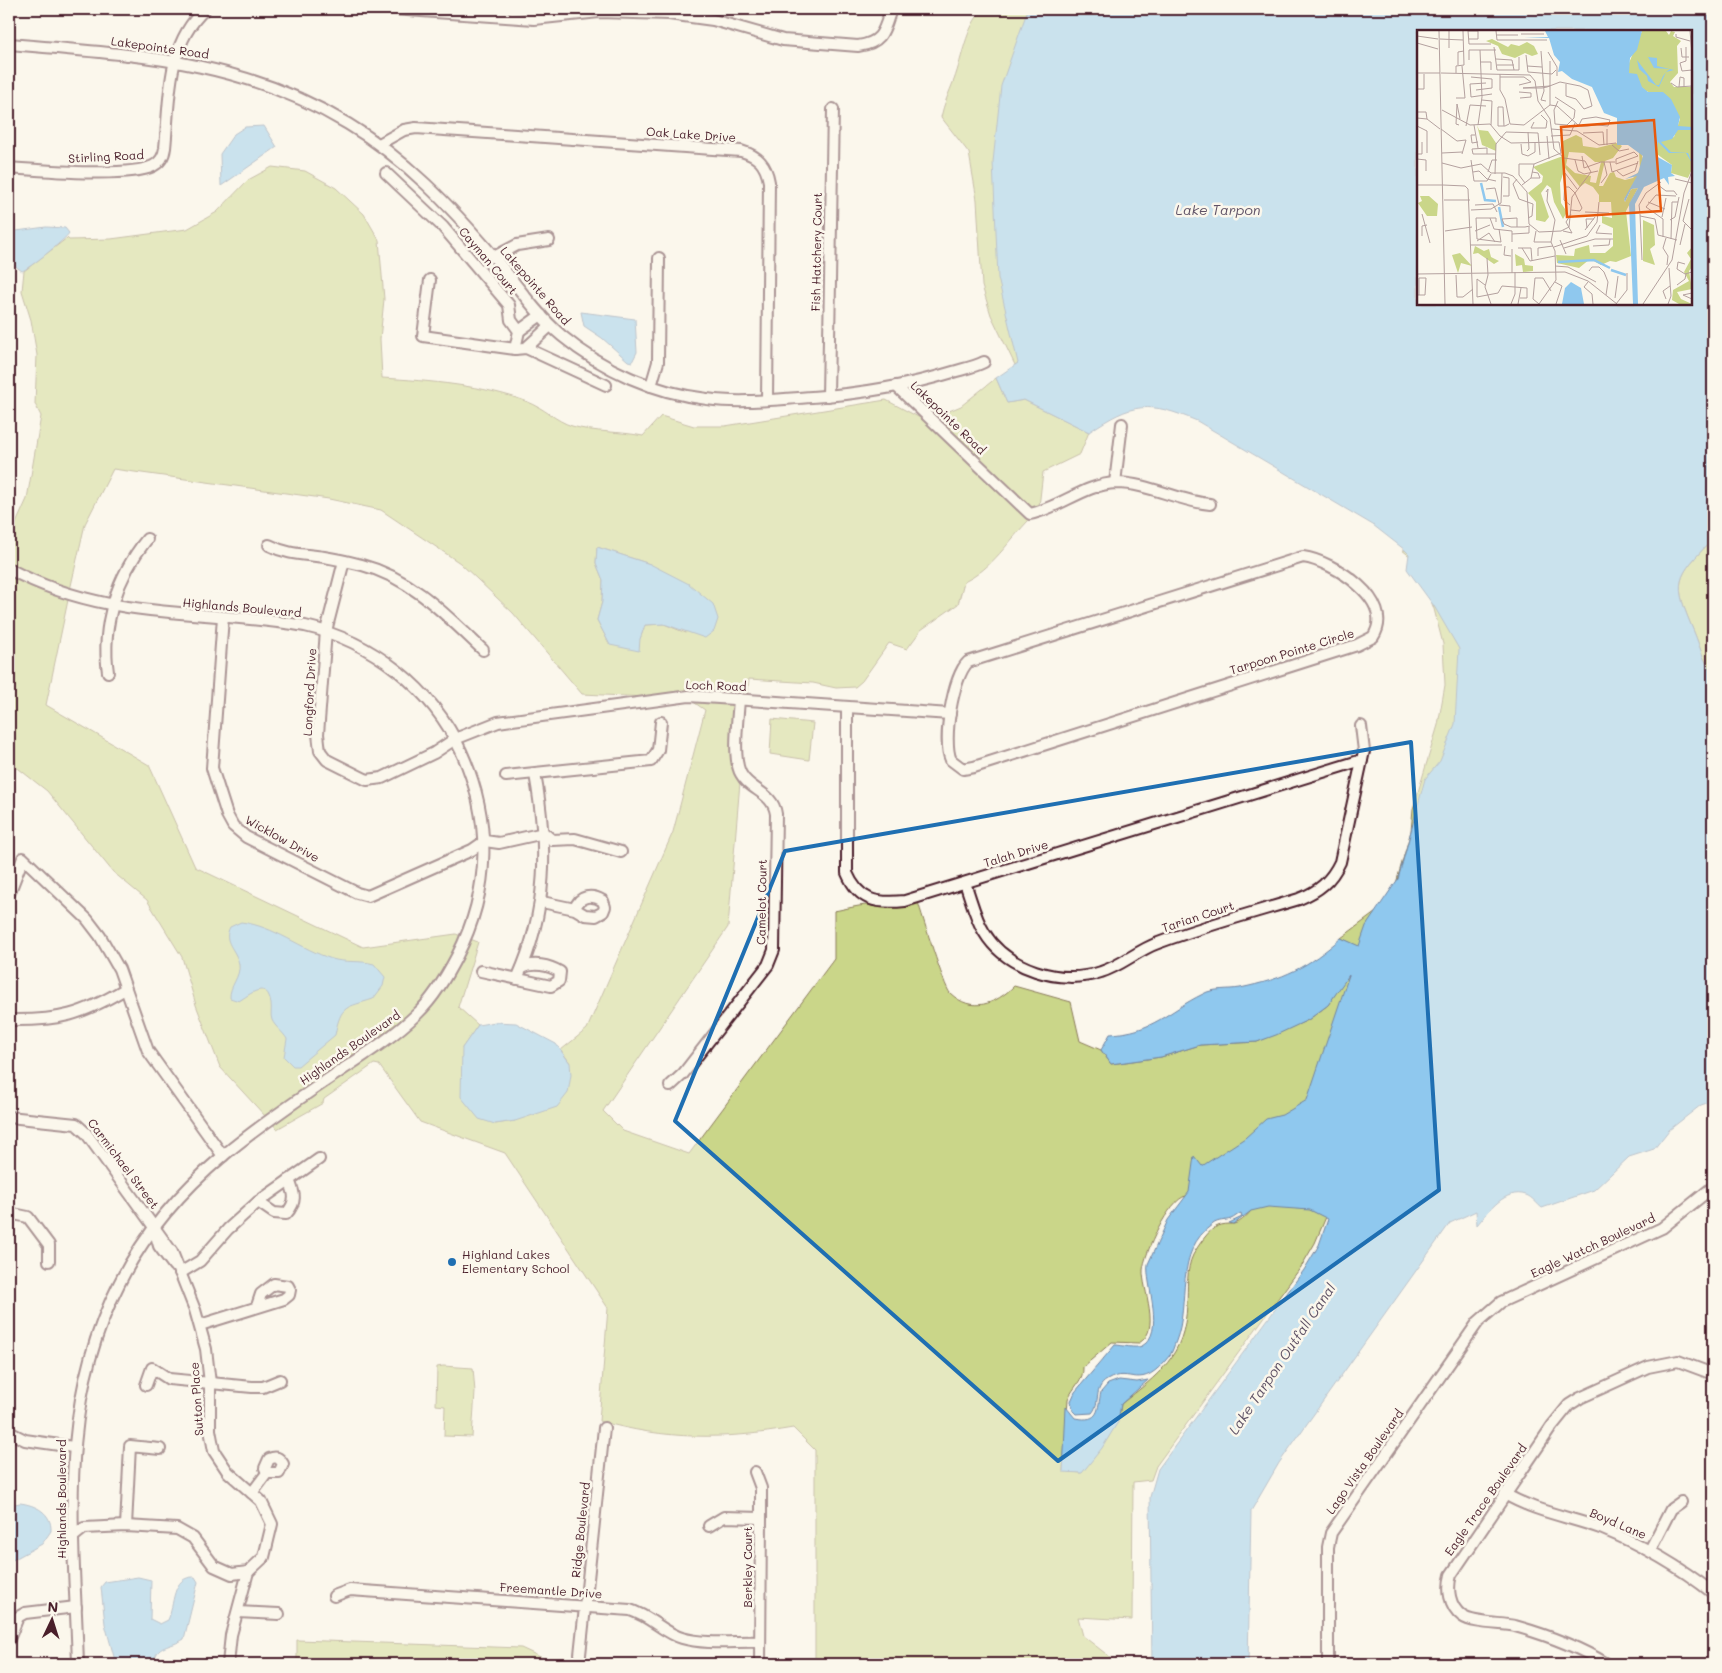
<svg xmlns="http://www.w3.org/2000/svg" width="1722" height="1673" font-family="Mali,sans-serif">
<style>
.green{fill:#cad689;stroke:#8a7a5a;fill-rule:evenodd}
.water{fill:#8fc8ee;stroke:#7384a0;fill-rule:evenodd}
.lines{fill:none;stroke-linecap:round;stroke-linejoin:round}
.minor-casing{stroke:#4a1f2b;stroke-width:14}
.minor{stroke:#fbf7ec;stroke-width:10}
.marked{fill:none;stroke:#1f6fb2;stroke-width:4;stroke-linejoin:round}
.poi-dot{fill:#1f6fb2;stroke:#fbf7ec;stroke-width:2}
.labels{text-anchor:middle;stroke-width:5;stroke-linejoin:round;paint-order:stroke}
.street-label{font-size:12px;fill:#4a1f2b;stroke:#fbf7ec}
.poi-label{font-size:12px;fill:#4a1f2b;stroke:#fbf7ec;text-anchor:start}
.water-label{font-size:14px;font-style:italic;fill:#5f5266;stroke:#fbf7ec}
.inset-river{fill:none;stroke:#8fc8ee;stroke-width:2.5}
.inset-road{fill:none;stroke:#b4a19f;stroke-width:1}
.view{fill:#e8590c;fill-opacity:0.15;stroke:#e8590c;stroke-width:2.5}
.inset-edge{fill:none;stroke:#4a1f2b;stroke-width:2.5}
</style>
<rect width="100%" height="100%" fill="#fbf7ec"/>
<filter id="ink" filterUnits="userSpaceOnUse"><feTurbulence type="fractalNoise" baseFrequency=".02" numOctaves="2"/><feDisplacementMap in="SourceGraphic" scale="10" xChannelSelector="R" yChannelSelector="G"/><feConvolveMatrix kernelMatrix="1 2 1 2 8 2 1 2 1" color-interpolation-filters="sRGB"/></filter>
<g filter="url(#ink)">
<!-- green -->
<g class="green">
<path d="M983,9H1065L1026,359L1015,365L991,315L982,286L977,200L969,153L941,117C944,103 949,93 954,80C963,56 965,29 983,9Z"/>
<path d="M272,167L305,171L336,188L364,214L379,240L384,299L380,339L382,378C430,381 483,385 528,402C544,408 556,421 572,426C596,433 619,431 643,436L661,416L694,426H725L886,400L926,421L1030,519C1009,540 992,569 964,582L958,604L921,630L907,649L889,643L862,681L855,687L836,688L813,683L749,679L747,695L693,691L647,697L582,694L513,613L460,563L381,510L329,499L113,469L85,524L70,590L9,564V539L27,499L41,416L35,404L37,355L31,320L22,291L24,271L67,238L69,240L111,239L187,229L217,212L248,180ZM597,547L650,564L686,633L664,624L645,625L640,639L610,645L597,620L602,602L603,580L596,563Z"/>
<path d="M996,378L1007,403L1024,400L1089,432L1080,454L1043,472L1039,507L1032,509L935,417L961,406Z"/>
<path d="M1713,539V673C1703,662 1700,646 1694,632C1672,581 1675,578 1713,539Z"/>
<path d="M1402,550L1425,551L1456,632L1464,672V712L1324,1090L1211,1170L1200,1165L1194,1157L1196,1190L1194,1200L1186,1196C1169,1199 1144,1254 1143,1270C1142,1289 1162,1330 1139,1343L1112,1342L1083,1367C1084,1380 1073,1387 1068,1399L1063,1471L1081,1473L1118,1422L1121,1404C1159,1374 1185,1357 1187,1304C1188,1288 1186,1269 1193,1255C1198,1246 1209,1229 1218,1226C1223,1224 1228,1224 1233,1224C1242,1223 1250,1212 1256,1205H1299L1326,1217L1315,1243L1301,1267L1156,1466L1151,1480L1133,1482L1132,1620L1078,1617L1083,1636L1119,1664H815V1450L793,1428C724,1440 666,1440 599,1421L608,1308L505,1153L420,1122L379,1065L374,1064L324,1099L323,1103L277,1129L273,1124L395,1039L470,939L478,942L458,1007L478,1025L462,1048L495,1124L515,1121L570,1063L561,1050L587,1029L673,832L705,710L692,701L734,704C733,728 726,760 740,782L728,927L603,1111L623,1131L689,1154L834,959V911C846,909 862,904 874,905C890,907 902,906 918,902C922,915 944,987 950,993C972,1014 996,1004 1014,986L1071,1002L1080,1041L1101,1050L1111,1064L1161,1057L1200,1045L1257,1042L1308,1020L1328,1005L1364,949L1341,938L1391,901L1411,831L1413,809L1438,725L1445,685L1443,644L1434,609L1416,561Z"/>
<path d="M9,575L68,600L46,705L149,765L195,867L363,947L456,934L461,936L447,966L417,1008L376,1041L266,1117L220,1067L196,1005L182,957L147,900L113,872L47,791L19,769L9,766Z"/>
<path d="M772,719L813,723L809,760L770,754Z"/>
<path d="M443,1366L473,1368L475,1392L472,1437L444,1436L445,1406L436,1405L437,1367Z"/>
<path d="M297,1640L521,1648L547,1660V1664H297Z"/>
</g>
<!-- water -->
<g class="water">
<path d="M1028,9H1713V539C1675,578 1672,581 1694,632C1700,646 1703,662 1713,673V1101L1701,1105L1669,1130L1654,1149L1629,1157L1594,1190L1542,1208C1537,1204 1532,1197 1526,1195C1505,1188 1489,1211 1477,1225L1476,1211L1450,1223L1279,1463L1251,1511L1248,1664H1152L1150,1497L1158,1469L1304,1270L1319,1245L1328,1219L1310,1210L1268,1207L1251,1211L1234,1224L1229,1223L1242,1217L1241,1213C1238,1214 1234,1218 1231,1219C1225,1221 1218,1220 1213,1224C1173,1252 1191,1302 1176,1341C1174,1345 1173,1351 1170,1355C1139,1395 1132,1365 1107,1380C1093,1388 1101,1403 1092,1413L1076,1414L1073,1411L1071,1401L1075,1392L1115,1345C1122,1345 1135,1349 1142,1346C1166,1333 1145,1283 1148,1264L1168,1220L1189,1192L1194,1156L1202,1166L1245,1138L1266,1119L1282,1115L1307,1100L1349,975L1328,1005L1308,1020L1276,1035L1257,1042L1200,1045L1161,1057L1111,1064L1101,1050L1110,1034C1154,1032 1166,1012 1203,994C1213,988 1229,990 1240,988C1284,979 1308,967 1341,938L1359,946L1366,926L1398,879L1425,779L1440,761L1455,724L1459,649L1434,606L1407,569L1409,554L1405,550L1373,525L1197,421C1149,401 1133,402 1089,432L1024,400L1007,403L996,378L1018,363L998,278L993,162L1001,86ZM1418,31H1691V304H1418Z"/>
<path d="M264,126L277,147L221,186L220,154L234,134L245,127Z"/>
<path d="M46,227L65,228L69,233C66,239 27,270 22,271C6,261 9,248 9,232Z"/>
<path d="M581,312L635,319L637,352L632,362L628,361L602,338L584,326Z"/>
<path d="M597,547L650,564L689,584L713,604L718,619L714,631L705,638L664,624L645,625L640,639L639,651L610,645L597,620L602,602L603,580L596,563Z"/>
<path d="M241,922C274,926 301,949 332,959C345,963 360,960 374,964L385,977L383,986L373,999C346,1008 341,1004 335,1035L298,1066H293L284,1057L287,1039C283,1032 275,1027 272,1020C270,1015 272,1009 271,1004C268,978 249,995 239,1001L230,998C229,986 241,977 239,964C236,949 222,942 230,927Z"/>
<path d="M495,1022L516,1023L556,1044L570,1063L571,1075L568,1093L557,1107L515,1121L495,1124L479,1119L461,1097L462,1048L478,1025Z"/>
<path d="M1119,1380L1137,1382L1148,1380L1121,1404L1118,1422L1102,1448L1082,1473L1063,1472L1066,1407L1075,1418C1101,1423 1097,1409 1101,1392L1108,1384Z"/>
<path d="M20,1503C36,1505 52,1513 51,1531L42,1544L9,1562V1505Z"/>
<path d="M138,1577L151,1580L150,1619L160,1624L168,1620C175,1605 171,1576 195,1577L198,1582L184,1639C171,1648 155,1644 154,1664H116L105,1624L101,1587L105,1582Z"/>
</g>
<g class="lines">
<!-- minor casing -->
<g class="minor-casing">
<g id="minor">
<path d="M393,9L534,19L599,12L669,14L713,20L783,40L858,46C883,43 884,30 891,9"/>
<path d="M9,44C132,55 239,58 348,124C405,158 451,207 494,257C516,284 536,314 562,336C603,370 655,393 707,399C742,404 777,399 812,397C859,394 907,386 953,372C963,369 974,367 984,362"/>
<path d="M379,144L404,130L416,128L741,151C758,156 766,164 769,182L767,400"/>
<path d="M9,168C38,170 129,178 153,166C161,162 164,156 165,148C170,98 166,45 205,9"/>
<path d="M386,173L443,227L509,305L511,320L519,331L515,349L526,348L606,385"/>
<path d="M494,257L517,245L549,240"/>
<path d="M430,280L423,336L515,349"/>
<path d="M519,331L541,315"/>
<path d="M526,348L550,326"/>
<path d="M651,386L658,362L659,258"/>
<path d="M896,386L1030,514C1060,508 1085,484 1116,483C1148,483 1178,501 1210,504"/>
<path d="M828,396L833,109"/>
<path d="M1115,483L1122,424"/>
<path d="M269,545C288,555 304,554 324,557C337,559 350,562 362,565C412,578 447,616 483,650"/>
<path d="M1303,557C1333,561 1397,601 1373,637L1357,645L974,767L963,769L951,760C942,741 953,676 968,662Z"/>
<path d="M344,561L326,631L318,734L320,751L327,760L367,780L382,778L434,753L455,739L498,722L689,696L950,714"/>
<path d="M9,569C109,622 199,608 305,626C372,641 432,688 461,751C492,819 491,890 457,956C446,977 434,998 417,1014C393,1037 366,1054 339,1072C300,1098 260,1125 224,1155C181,1191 144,1234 119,1284C56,1407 74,1532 78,1664"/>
<path d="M223,617L212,768L227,815L233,826L246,837L357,893L368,896L472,850L485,841L499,843L544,833L552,840L575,839L621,852"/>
<path d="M108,672C101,626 117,576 147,539"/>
<path d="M847,707V873C859,901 876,904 905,901L1362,760"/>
<path d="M506,776L651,761L658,750L661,722"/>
<path d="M965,883C971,899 975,918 984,932C1006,969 1061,986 1101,972C1121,966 1138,950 1158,943C1204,926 1252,913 1299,899C1319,891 1331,881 1340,862L1364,751L1361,726"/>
<path d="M9,894L23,858L87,919L100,936L119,969L148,1051L223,1156"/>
<path d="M542,902L575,909L585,915L596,916L603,912L605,907L603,901C592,894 579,895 575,909"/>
<path d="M481,971L551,986L559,981L560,972C549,965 533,962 522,968"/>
<path d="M517,979C548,911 548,846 535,774"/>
<path d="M9,1020C59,1021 82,1015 125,989"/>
<path d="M670,1086L683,1074L768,965L774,950L776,814C773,792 750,791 741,774C732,759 738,718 739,699"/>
<path d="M9,1117L76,1124L86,1133L172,1252L195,1310L206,1349L210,1383V1430L214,1451L228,1472L261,1501L272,1524L264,1557L248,1572L232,1574L214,1566L193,1538L177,1529L126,1526L84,1528L74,1536"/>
<path d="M258,1202L274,1213L286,1214C297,1202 295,1194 289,1180"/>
<path d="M9,1213L28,1217L49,1245V1261"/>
<path d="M155,1232L159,1246L174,1266"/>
<path d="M180,1273L200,1261L228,1229L258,1202L319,1159"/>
<path d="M200,1325L284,1299L289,1295L290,1290L288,1286L274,1284L261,1294L257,1306"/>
<path d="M146,1385L152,1368L169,1379L252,1387H263L280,1380"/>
<path d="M9,1432L25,1440L73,1447"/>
<path d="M755,1472L761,1488V1518L760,1664"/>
<path d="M252,1493L267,1473H279L283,1464C279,1457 276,1456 269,1459L265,1468L267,1473"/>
<path d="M1505,1494C1535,1512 1571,1517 1603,1529C1642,1545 1680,1567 1713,1593"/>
<path d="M126,1526L130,1446L160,1449"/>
<path d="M709,1526L724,1517L761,1518"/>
<path d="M1650,1550L1671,1509L1681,1502"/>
<path d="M334,1596L350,1590L630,1610C650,1616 664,1633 682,1638C706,1645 736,1641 760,1642"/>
<path d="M238,1612L279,1614"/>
<path d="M9,1639L18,1617L25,1613L76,1607"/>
<path d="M228,1664L231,1635L248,1572"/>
<path d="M579,1664L604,1428"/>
<path d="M1328,1664V1547L1331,1533L1478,1322L1501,1302L1662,1228L1713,1187"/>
<path d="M1607,1664C1579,1647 1547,1635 1515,1626C1501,1623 1473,1624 1462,1616C1449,1606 1447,1589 1451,1575L1552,1426L1569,1405L1580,1398L1648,1367L1678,1361L1713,1374"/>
</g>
</g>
<!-- minor -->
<use href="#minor" class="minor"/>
</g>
</g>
<!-- marked area -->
<path d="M0 0H1722V1673H0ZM1411,742L1439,1190L1058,1461L675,1121L785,851Z" fill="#fbf7ec" fill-opacity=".55" fill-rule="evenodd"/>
<path class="marked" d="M1411,742L1439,1190L1058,1461L675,1121L785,851Z"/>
<!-- markers -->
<circle class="poi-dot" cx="452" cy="1262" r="5"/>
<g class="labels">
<!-- street labels -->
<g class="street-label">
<text transform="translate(160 48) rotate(8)" y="4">Lakepointe Road</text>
<text transform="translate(691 135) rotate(4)" y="4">Oak Lake Drive</text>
<text transform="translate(106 157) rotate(-3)" y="4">Stirling Road</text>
<text transform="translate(817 252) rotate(-89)" y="4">Fish Hatchery Court</text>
<text transform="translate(488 261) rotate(50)" y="4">Cayman Court</text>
<text transform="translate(535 286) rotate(49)" y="4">Lakepointe Road</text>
<text transform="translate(948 418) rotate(44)" y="4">Lakepointe Road</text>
<text transform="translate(242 608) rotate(5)" y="4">Highlands Boulevard</text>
<text transform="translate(1292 652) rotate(-17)" y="4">Tarpoon Pointe Circle</text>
<text transform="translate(716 686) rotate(2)" y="4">Loch Road</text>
<text transform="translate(310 692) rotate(-87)" y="4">Longford Drive</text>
<text transform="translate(282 839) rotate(29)" y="4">Wicklow Drive</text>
<text transform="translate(1016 854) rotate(-17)" y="4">Talah Drive</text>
<text transform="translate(762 902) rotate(-89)" y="4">Camelot Court</text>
<text transform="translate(1198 917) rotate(-18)" y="4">Tarian Court</text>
<text transform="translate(350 1048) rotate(-35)" y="4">Highlands Boulevard</text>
<text transform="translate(123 1164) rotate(53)" y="4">Carmichael Street</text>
<text transform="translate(1593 1246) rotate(-25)" y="4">Eagle Watch Boulevard</text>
<text transform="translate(197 1399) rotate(-94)" y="4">Sutton Place</text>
<text transform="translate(1365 1462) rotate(-55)" y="4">Lago Vista Boulevard</text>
<text transform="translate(62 1499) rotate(-90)" y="4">Highlands Boulevard</text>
<text transform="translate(1486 1500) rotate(-55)" y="4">Eagle Trace Boulevard</text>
<text transform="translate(1618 1524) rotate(23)" y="4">Boyd Lane</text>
<text transform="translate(581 1530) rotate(-84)" y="4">Ridge Boulevard</text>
<text transform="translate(748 1567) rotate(-90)" y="4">Berkley Court</text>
<text transform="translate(551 1591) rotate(4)" y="4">Freemantle Drive</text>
</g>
<!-- poi labels -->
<g class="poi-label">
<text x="462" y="1259">Highland Lakes<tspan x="462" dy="14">Elementary School</tspan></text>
</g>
<!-- water labels -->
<g class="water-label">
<text x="1218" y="215">Lake Tarpon</text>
<text transform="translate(1282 1359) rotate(-56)" y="5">Lake Tarpon Outfall Canal</text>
</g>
</g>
<!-- overview -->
<g transform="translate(1417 30)">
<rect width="275" height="275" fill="#fbf7ec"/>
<path d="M225,1H249L252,5L254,1L258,2L256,6L264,11L260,16L261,43L253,52L257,57H275V139L271,148L254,143L255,135L237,122L240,112L257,107L263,89L249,69L229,61L214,48L210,38ZM75,9L91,17L94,14L102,16L110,12L117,16L121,24L115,26L108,23L98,28L85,24L81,16L69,11ZM60,95L62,100L71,101L79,113V121L65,115ZM159,105L165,108L166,116L180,118L200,113L205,116L196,128L188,131L182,156H186L193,143L197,142L199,147L208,150L216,148L223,140L222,121L225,125L226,130L220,152L207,169L208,172L214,159L221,158L209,181L214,226L199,232L193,231L184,235L173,229L162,238L140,233L139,225L157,226L158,219L172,215L173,223H188L196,216V198L185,193V186L195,188L194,172H182V165L176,157L168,153L163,157L148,138L143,153L144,173L150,182L146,189L137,172L134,158L130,155L124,163L132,187L128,192L119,190V172L111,163L125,152L126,146L116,137L146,126V111ZM152,122L167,123L178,132H184L179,153L173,152L174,146L158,143L149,135ZM3,166H12L21,174L20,186H10L1,173L5,171ZM226,190L237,195L238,215L233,219L238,235L226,231ZM58,216L67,221L72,219L74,227L82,231L77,234L61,223L56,224ZM275,217V237L272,241L275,259L260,262L264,269L275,274H262L255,270L256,260L272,251L267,242L274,229L270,223ZM43,223L55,236L44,233L41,243L35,225ZM98,224L107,229L108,235L116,236V241L106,242L105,235L99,236Z" fill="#cad689" fill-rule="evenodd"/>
<path d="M105,1H225L220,20L213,28L212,43L220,44L225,57L231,62H246L254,69L263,87L261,96L275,97V100H261L255,109L244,112L254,122L271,123L275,133L269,123H252L241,112L239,126L255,135L254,143L258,146L251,147L252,155L247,148L227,157L218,174L221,274H216L212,174L221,158L214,159L208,172L207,169L220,146L208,149L221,143L226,126L211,115H200V88L187,83L175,57L155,49L145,41L141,42L143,32L137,25L132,8H106L131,7L128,1ZM231,27L240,28V36L257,40L249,42L242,57L231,51L230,46L222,39L220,30L239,55H242L246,46L250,41L253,39L237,38ZM154,252L164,258L167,274H145L148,258Z" fill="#8fc8ee"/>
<path class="inset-river" d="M64,153L68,170L79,171M82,177L86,197M141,232L177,230L193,238M194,240L209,245"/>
<path class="inset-road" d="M22,1L28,274M32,1V18M51,1L52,14H74M51,1H61V9H52M79,1L80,10H130M273,1L275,24M104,4H127M259,4V7L273,11M79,5H101M0,6L21,9M23,9L46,10M0,13L21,19M77,17L80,40H102V27M269,17V31L263,33L265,41L275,40M264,18L265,27H272M124,21L127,61L124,70L129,71M131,22L140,37V46M109,25L111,42L135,44L139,40M79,29L95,30L97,40M52,30V20H79M133,31V75M63,32H74V40M41,35V22L47,21M80,35H97M110,36L125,37M0,43H23M24,43L113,45L118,51L121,71L133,89L137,119L147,128L168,131L174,142L155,167L152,197L144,201L122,202L112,194L110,162L96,146L88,143H74L64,134L44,138L25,133M39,43V36L47,35L46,1M83,44V60L88,69L93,94L107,95L133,75M54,47L75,49V58L59,60M83,47H107L114,52L102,55M69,53L53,54L54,67L75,64M254,53L260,57L275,56M133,56L106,58H125L130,57L143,52L163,56L171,60L175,76L167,79L159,69L149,66V54M262,57L263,47L267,48V57M0,59H7V44M102,62L114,63V67L103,68M138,67L158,80L157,88L150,95L138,94L137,80L141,71M39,68H48L45,36M65,70L75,71L74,95M0,73V96L10,101V123M40,74L39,94L42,95M40,74L43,89M133,75L140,76L161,95H162L164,96H170L180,95L191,96L193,90L179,87L165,89L162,95M25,80L53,95L73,94L83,106L94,113L142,112L144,123L117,134L114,148L105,155M1,82H9L10,89M0,88L10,89L23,99M117,92L114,98H129L130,91L124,85M57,95L61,118M61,95L65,67L63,20M49,96L53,75L69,76M87,96L86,77H81V96H88L92,94M24,99L40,111M134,99L160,101L182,115L199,113M190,99V115M166,103L186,102L187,115M58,105H54L55,113L61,112M130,106L132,129M134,106L153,105L158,93M40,111L49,110L45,124M104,114L105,124L111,126L118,122V112M195,115L202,121L212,119M110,121L112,119L111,102M217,122L221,126L199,134V129ZM25,123L45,122M0,124H5V112M70,124V118L55,119L56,124H79M165,126L167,138L184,132H198M0,129L9,130V141M54,130L57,151H70L74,144M158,130L161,141L167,144L181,141M193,132L195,142L221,133M200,141L206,146L218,141L221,131M56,142L62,141L70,149L79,151M71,142L75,130H80M78,144L79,114L89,102L121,103L123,125M114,148H123L121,143L115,142M100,149L96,154L102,169L116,174L115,186L111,188M258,149L275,153M108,153L102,145V134H117M184,153L190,145L187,132M0,155H26M26,155L48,156L51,159L56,274M241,155L249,161H257L260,165M147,157H152L158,163L165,178L163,181L154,180M69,159L78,158L82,174M86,166H92V148L86,147M272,169L266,191L275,200M27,170H53M231,172L248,179M58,175L76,174L80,182M82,175L93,176V182M153,175L147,170L148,143L160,159M54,180L74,179L84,173L85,143M168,182L192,183M223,183L222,175L229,163L244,152M5,184L13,213M223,184L225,230M223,186L238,189L241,205L260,210M245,187L249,168M73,188L77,199L95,201V212M253,190L258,187L262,167M79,192V188H59L60,209L84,212L82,199M183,195L179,203L195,204M100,197V188L85,189L87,194L94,197H108L113,196M170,198L169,189H177M168,200L178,187M28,201L55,197M58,201L73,195M119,201L117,212H134M146,201L155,203L149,192L154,184M95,204L112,203V197M5,206V196L10,195M246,207V189L229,177L239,165L259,166M249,208L246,218L251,226L250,235M254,209L255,172H261M143,210L149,224M60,211L72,203L78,212M53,215H85M263,215L268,194M88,216L87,225L94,226M176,216L192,215L193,209M137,217L170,206L180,192L182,172M101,218H114L115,231M105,218L113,231L138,226M147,218L178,209H196M95,219V243M121,226V218L136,216M70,228L71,245L68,257L74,274M268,234L261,232L260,239L268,244L275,242M138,236L151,237L179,252M172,241L175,237H182L187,242L191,252L189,265M0,244L148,242L171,251L200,274M39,245L40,267H46L56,259M138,252L145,256L139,274M171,252L167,257L175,264L176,274M68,255L60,249V267L81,263L85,256L110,258V268H103M260,255L268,249L269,244M275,263L266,265L275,269M0,265H8L9,248H2V265M198,268L201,246M249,269L246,261L253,256M94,274L98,264V242M101,274L104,258M122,274L139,250L138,221L134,212L138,190L130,171L131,159L129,162M122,274L116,269L118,248H126L134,261M199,274L210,260V243M226,274L255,230L267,163L275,141M251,274L254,266L252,238"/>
<path class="view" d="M237,90L244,181L150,187L144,97Z"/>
<rect width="275" height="275" class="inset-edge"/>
</g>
<!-- margin -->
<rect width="1722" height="1673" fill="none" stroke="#fbf7ec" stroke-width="30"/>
<rect x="15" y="15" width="1692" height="1643" fill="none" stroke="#4a1f2b" stroke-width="2" filter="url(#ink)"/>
<!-- north arrow -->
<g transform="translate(52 1620) rotate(4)" stroke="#fbf7ec" stroke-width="4" paint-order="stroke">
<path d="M0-4L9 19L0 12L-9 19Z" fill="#4a1f2b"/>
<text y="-8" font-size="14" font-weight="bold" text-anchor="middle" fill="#4a1f2b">N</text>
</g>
</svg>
